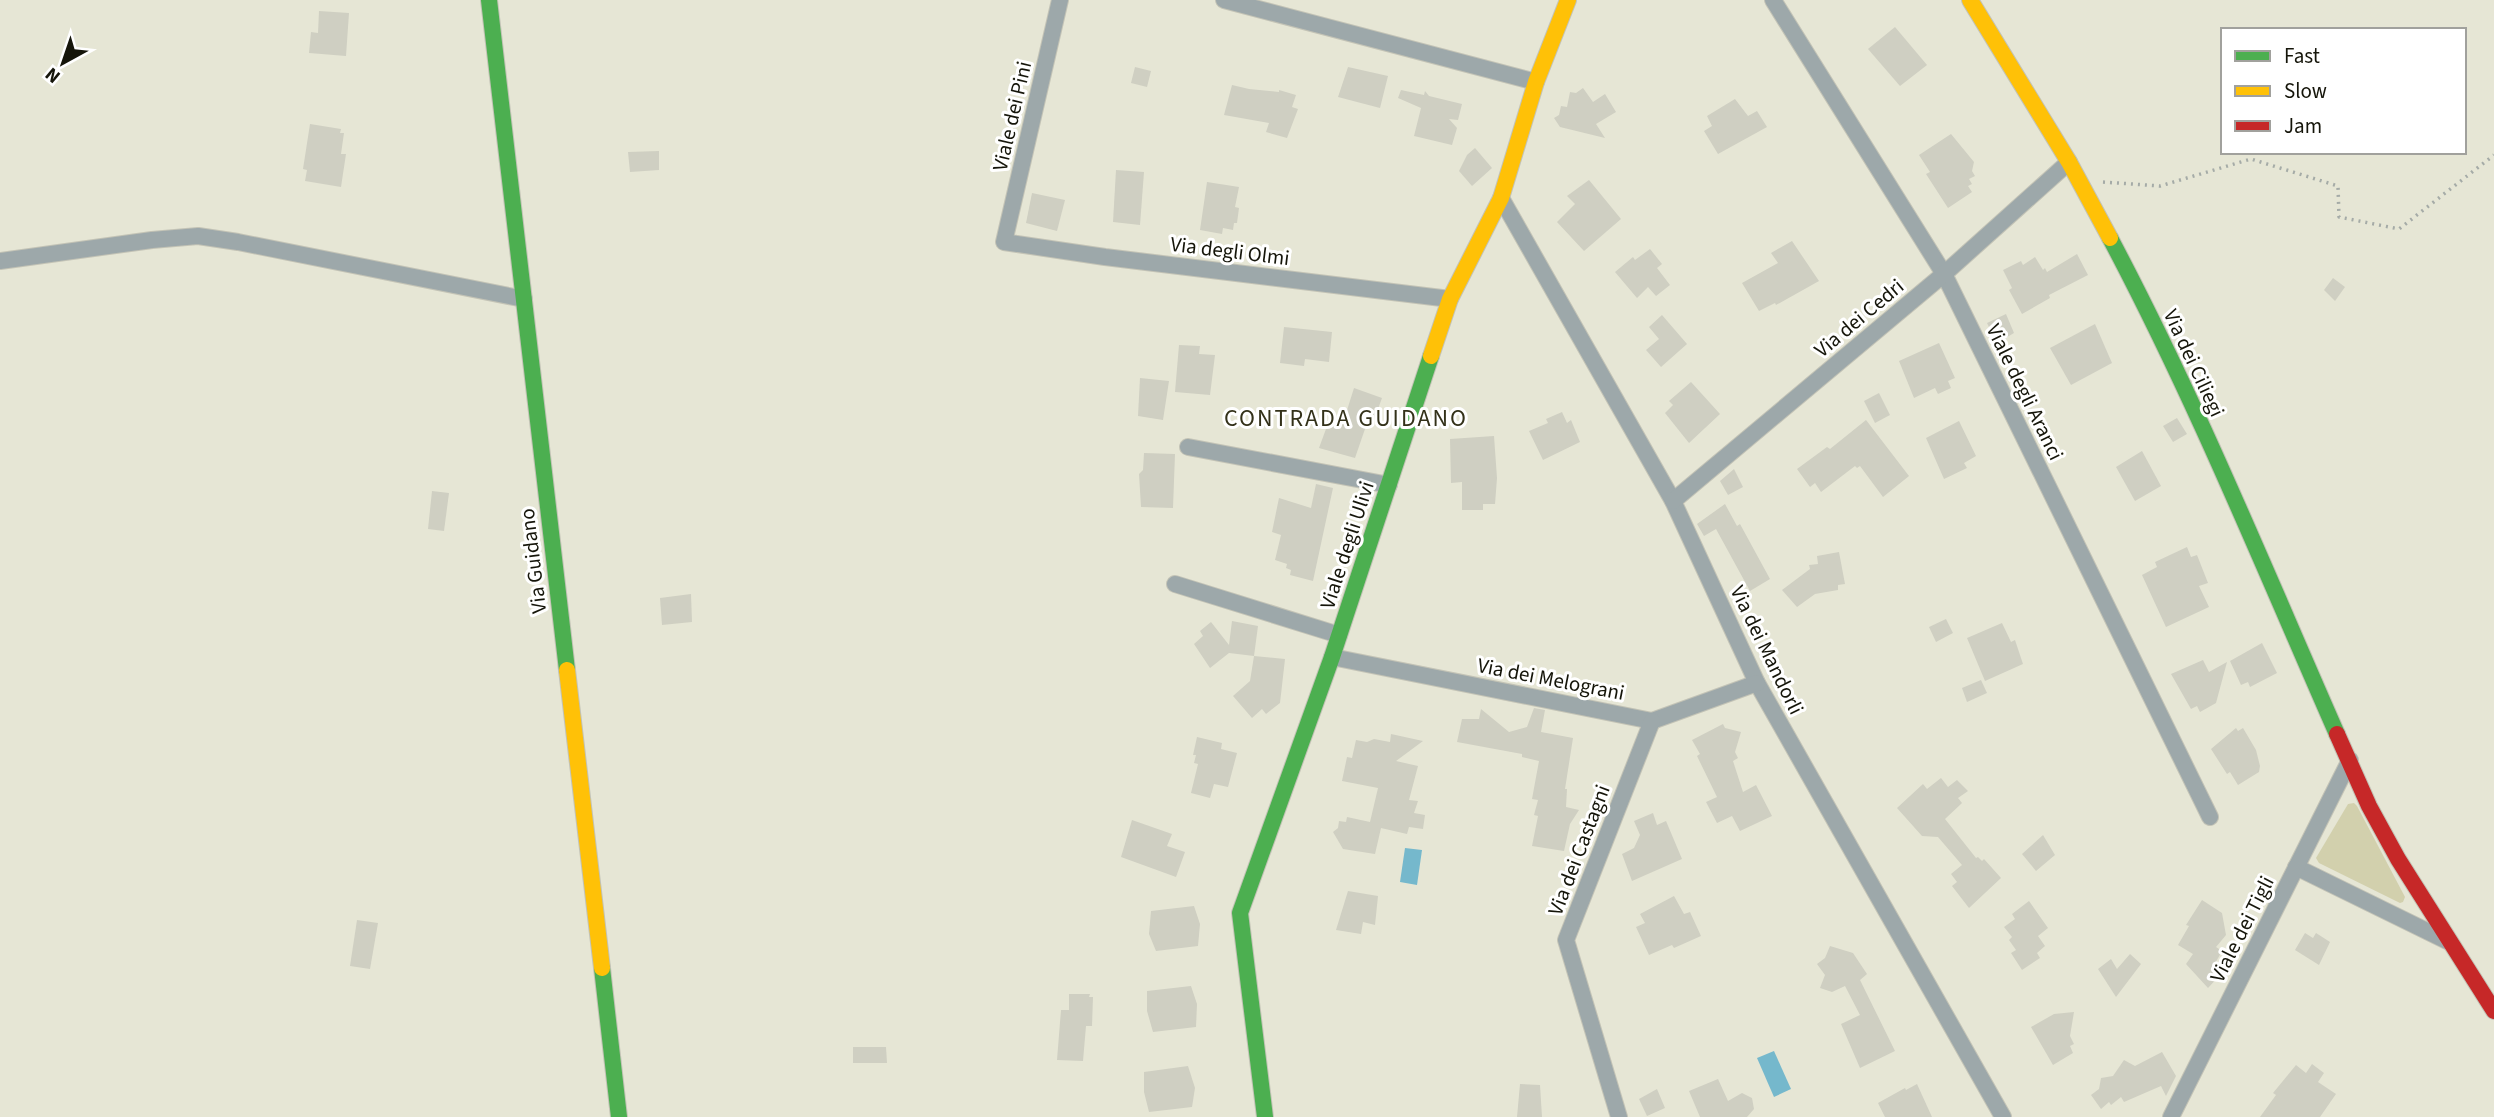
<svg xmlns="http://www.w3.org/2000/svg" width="2494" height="1117" font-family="'Source Sans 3',sans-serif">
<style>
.green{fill:#d2d0ad}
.water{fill:#75b8cc}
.building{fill:#cfcfc2}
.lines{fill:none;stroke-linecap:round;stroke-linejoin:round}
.street-casing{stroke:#c3c3b6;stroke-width:18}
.fast-casing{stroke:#c3c3b6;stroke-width:18}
.slow-casing{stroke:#c3c3b6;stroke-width:18}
.jam-casing{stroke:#c3c3b6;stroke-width:18}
.path{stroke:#a5aba7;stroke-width:3.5;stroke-dasharray:2 5;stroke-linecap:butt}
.street{stroke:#9da8aa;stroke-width:16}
.fast{stroke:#4caf50;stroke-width:16}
.slow{stroke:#ffc107;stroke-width:16}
.jam{stroke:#c62828;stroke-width:16}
.labels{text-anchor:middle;stroke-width:6;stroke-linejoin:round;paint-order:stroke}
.street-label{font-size:21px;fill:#15150a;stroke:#fff}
.quarter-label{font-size:24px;letter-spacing:2px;fill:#333119;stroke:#fff}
</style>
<rect width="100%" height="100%" fill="#e6e6d5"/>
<!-- green -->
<path class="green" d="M2354,803L2357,806L2405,897L2403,902L2400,903L2319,863L2316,858L2348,804Z"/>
<!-- water -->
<g class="water">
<path d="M1405,848L1422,850L1417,885L1400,882Z"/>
<path d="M1774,1051L1791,1089L1774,1097L1757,1058Z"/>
</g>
<!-- building -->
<g class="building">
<path d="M319,11L349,13L346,56L309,53L311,32L318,33Z"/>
<path d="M1895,27L1927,65L1900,86L1868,49Z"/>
<path d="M1135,67L1151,71L1147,87L1131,83Z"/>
<path d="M1348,67L1388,76L1380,108L1338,97Z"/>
<path d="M1232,85L1249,89L1279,92V90L1296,95L1292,107L1298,109L1287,138L1266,132L1269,123L1224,115Z"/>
<path d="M1583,88L1593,102L1605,94L1616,112L1596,124L1605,138L1560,127L1554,118L1559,115L1561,106L1567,107L1570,92L1576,93Z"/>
<path d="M1401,90L1424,95L1425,91L1429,96L1462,104L1458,120L1449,119L1457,128L1452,145L1414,136L1421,108L1398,98Z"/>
<path d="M1735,99L1748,116L1757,111L1767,127L1718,154L1704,131L1712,126L1707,116Z"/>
<path d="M310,124L341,129L340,133H344L341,154H346L341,187L305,181L307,170L303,169Z"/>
<path d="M1951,134L1974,162L1972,171L1975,176L1969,179L1972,184L1968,186L1972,192L1948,208L1926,174L1930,172L1919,155Z"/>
<path d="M1475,148L1492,168L1472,186L1459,171L1467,155Z"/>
<path d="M659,151V170L630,172L628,152Z"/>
<path d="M1116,170L1144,172L1140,225L1113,222Z"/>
<path d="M1589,180L1621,219L1584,251L1557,222L1575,204L1567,196Z"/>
<path d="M1207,182L1239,187L1235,207L1239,208L1237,223H1234L1233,230L1223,228L1222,234L1200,230Z"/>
<path d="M1032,193L1065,200L1057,231L1026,223Z"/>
<path d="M1792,241L1819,281L1776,305L1775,303L1759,311L1742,283L1778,263L1771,253Z"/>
<path d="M1650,249L1662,264L1657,268L1670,285L1656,296L1648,287L1637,298L1615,272L1633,257L1635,260Z"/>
<path d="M2077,254L2088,275L2049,295L2050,298L2022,314L2009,290L2012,288L2003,270L2021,261L2023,265L2035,257L2043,270L2045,268L2047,272Z"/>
<path d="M2333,278L2345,287L2335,301L2324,290Z"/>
<path d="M2006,314L2014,333L1997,343L1987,323Z"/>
<path d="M1662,315L1687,344L1661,367L1646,350L1659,339L1649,327Z"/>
<path d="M2095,324L2112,363L2071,385L2050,348Z"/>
<path d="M1284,327L1332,332L1329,362L1305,359L1304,366L1280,363Z"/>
<path d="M1939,343L1955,378L1948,381L1951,388L1938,394L1935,388L1914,398L1899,361Z"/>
<path d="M1179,345L1200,346L1199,354L1215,355L1210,395L1175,392Z"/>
<path d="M1140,378L1169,381L1163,420L1138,416Z"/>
<path d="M1691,382L1720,414L1689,443L1665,413L1673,405L1669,401Z"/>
<path d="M1354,388L1382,398L1371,428L1366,426L1355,458L1319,448L1330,418L1343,423Z"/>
<path d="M1879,393L1890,415L1875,423L1864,401Z"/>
<path d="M1562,412L1567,423L1571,420L1580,442L1543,460L1529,431L1548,423L1546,419Z"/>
<path d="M2177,418L2187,434L2173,442L2163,426Z"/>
<path d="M1866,420L1909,476L1883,497L1860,466L1857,468L1855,466L1821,492L1815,483L1810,487L1797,469L1827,447L1830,449Z"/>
<path d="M1959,421L1976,456L1964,463L1967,468L1944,479L1926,438Z"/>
<path d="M1494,436L1497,478L1495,504H1483V510H1462V482L1451,483L1450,439Z"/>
<path d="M2142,451L2161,486L2135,501L2116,467Z"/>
<path d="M1144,453L1175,454L1173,508L1141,507L1139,474L1143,470Z"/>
<path d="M1734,469L1743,487L1728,495L1720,481Z"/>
<path d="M1316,484L1333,488L1313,581L1290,575L1291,570L1286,568L1287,564L1275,560L1281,535L1272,532L1279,498L1311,508Z"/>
<path d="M432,491L449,493L444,531L428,529Z"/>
<path d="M1725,504L1737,526L1740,524L1770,579L1750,591L1716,529L1704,536L1697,524Z"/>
<path d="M2187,547L2191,557L2197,555L2208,583L2199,586L2209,607L2166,627L2142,575L2157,567L2155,562Z"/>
<path d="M1839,552L1845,584L1838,585V590L1815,594L1797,607L1782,590L1810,569L1809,565L1818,564L1817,556Z"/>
<path d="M691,594L692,622L662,625L660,598Z"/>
<path d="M1946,619L1953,633L1936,642L1929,627Z"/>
<path d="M1232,621L1258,626L1254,656L1229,653L1210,668L1194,644L1203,636L1200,631L1211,622L1229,645Z"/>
<path d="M2002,623L2011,642L2015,640L2023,664L1985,681L1967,638Z"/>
<path d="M2262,643L2277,673L2250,687L2248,682L2241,685L2230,661Z"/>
<path d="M1254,656L1285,659L1280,703L1266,714L1262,709L1252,718L1233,696L1250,681Z"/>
<path d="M2203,660L2209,672L2227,662L2216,703L2200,712L2197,706L2191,709L2171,674Z"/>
<path d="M1981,680L1987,693L1967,702L1962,688Z"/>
<path d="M1534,708L1545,710L1541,732L1573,738L1565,789H1567L1566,807L1579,810L1570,824L1564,851L1532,846L1538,816L1534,815L1538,800L1532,799L1539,761L1522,757V754L1457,742L1462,719H1479L1481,709L1509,732L1527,727Z"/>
<path d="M1723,724L1725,728L1741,732L1735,752L1738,758L1733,761L1743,792L1756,785L1772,816L1740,831L1732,816L1717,823L1706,802L1717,797L1697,756L1700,754L1692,740Z"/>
<path d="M2236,728L2238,731L2243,728L2256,750L2260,766L2259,772L2238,785L2230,772L2227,774L2211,749Z"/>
<path d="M1391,734L1423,741L1396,761L1418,766L1409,800L1418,801L1414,813L1425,815L1423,829L1409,827L1407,834L1381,828L1375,854L1343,849L1333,832L1338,828L1339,821L1346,822L1347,817L1370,822L1378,788L1342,781L1347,757L1352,758L1356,740L1367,742L1374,739L1390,742Z"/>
<path d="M1197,737L1222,743L1221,749L1237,753L1228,787L1214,784L1210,798L1191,793L1198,764L1194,763L1196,755H1193Z"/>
<path d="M1941,778L1948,787L1957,780L1968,791L1958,798L1962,803L1945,819L1976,858L1978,857L1982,861L1984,859L2001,878L1969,908L1952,886L1957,882L1951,874L1962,865L1938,837L1922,836L1897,808L1923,784L1927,789Z"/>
<path d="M1653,813L1657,825L1666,821L1682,859L1632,881L1622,854L1634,848L1640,835L1634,821Z"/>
<path d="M1132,820L1172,834L1167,846L1185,852L1176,877L1121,857Z"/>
<path d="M2043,835L2055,855L2036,871L2022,854Z"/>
<path d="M1348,891L1378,896L1375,925L1363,922L1361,934L1336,930Z"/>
<path d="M1674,896L1684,914L1690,912L1701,936L1674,948L1672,945L1649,955L1636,927L1645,923L1640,914Z"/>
<path d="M2202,900L2222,913L2226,935L2216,947L2222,951L2213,967L2221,974L2208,988L2186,964L2193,954L2178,945L2189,926L2186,925Z"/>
<path d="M2029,901L2048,928L2038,936L2045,946L2037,953L2040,958L2022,970L2011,953L2016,950L2009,940L2012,937L2004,927L2015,919L2012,914Z"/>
<path d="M1194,906L1200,924L1198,946L1156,951L1149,934L1151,911Z"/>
<path d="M357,920L378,923L370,969L350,966Z"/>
<path d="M2305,933L2313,938L2316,933L2330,942L2319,965L2295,950Z"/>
<path d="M1830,946L1853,953L1867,974L1860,980L1895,1051L1860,1068L1841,1024L1860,1015L1845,986L1832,992L1820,988L1825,975L1817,964L1825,958Z"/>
<path d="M2130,954L2141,964L2116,997L2098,969L2111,959L2117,969Z"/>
<path d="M1191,986L1197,1004L1196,1027L1153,1032L1147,1011V991Z"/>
<path d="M1069,994H1090L1089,997H1093L1092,1026H1086L1083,1061L1057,1060L1061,1010H1069Z"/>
<path d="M2074,1012L2070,1036L2074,1044L2070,1046L2073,1053L2053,1065L2031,1027L2054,1014Z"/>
<path d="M853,1047H886L887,1063H853Z"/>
<path d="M2162,1052L2176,1076L2166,1096L2161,1086L2124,1102L2121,1097L2111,1105L2109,1102L2101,1109L2091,1095L2099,1089L2101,1078L2113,1076L2124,1060L2135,1066Z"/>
<path d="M2312,1064L2324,1073L2318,1082L2336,1094L2320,1117H2260L2276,1095L2273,1093L2296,1065L2306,1073Z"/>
<path d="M1188,1066L1195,1088L1192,1107L1149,1112L1144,1092V1072Z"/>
<path d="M1718,1079L1728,1101L1742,1093L1752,1098L1754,1109L1747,1117H1700L1689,1091Z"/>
<path d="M1520,1084L1540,1085L1542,1117H1517Z"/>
<path d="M1917,1084L1932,1117H1885L1878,1103L1905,1088L1906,1090Z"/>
<path d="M1657,1089L1665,1108L1647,1116L1639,1099Z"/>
</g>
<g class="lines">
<!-- street casing -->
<g class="street-casing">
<g id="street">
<path d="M1060,0L1004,242L1105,257L1450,299"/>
<path d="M1224,0L1536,82"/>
<path d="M1773,0L1944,274L2210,817"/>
<path d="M1501,198L1673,501L1757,683L2003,1117"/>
<path d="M0,261L152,240L198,236L238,242L524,299"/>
<path d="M1188,447L1389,485"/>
<path d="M1673,501L1944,274L2069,162"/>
<path d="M1175,584L1339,635"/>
<path d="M1332,657L1652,721L1757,683"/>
<path d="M2296,867L2447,941"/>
<path d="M1619,1117L1566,940L1652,721"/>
<path d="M2171,1117L2350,760"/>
</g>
</g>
<!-- fast casing -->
<g class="fast-casing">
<g id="fast">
<path d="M489,0L567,670"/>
<path d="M2110,238C2195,398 2264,568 2337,734"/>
<path d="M602,968L619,1117"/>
<path d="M1265,1117L1240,913L1332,657L1431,356"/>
</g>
</g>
<!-- slow casing -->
<g class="slow-casing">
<g id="slow">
<path d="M1970,0L2069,162L2110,238"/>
<path d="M1431,356L1450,299L1501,198L1536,82L1568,0"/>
<path d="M567,670L602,968"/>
</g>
</g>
<!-- jam casing -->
<g class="jam-casing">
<path id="jam" d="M2337,734L2369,806L2398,859L2494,1011"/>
</g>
<!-- path -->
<path class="path" d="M2103,182L2160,186L2251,159L2338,186L2339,217L2399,229L2494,155"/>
<!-- street -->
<use href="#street" class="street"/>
<!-- fast -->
<use href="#fast" class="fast"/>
<!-- slow -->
<use href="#slow" class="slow"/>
<!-- jam -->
<use href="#jam" class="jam"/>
</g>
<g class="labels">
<!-- street labels -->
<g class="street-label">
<text transform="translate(1012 116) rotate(-77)" y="7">Viale dei Pini</text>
<text transform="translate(1230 251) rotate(7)" y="7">Via degli Olmi</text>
<text transform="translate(1859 318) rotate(-40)" y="7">Via dei Cedri</text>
<text transform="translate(2194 363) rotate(65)" y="7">Via dei Ciliegi</text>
<text transform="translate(2025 392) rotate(64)" y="7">Viale degli Aranci</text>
<text transform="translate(1347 545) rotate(-72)" y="7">Viale degli Ulivi</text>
<text transform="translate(533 561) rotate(-97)" y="7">Via Guidano</text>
<text transform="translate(1767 650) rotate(64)" y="7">Via dei Mandorli</text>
<text transform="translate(1551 679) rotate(11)" y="7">Via dei Melograni</text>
<text transform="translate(1579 850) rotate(-69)" y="7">Via dei Castagni</text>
<text transform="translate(2242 929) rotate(-63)" y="7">Viale dei Tigli</text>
</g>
<!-- quarter labels -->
<g class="quarter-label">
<text x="1346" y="426">CONTRADA GUIDANO</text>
</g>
</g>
<!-- legend -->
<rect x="2221" y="28" width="245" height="126" fill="#ffffff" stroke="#a1a19d" stroke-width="2"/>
<rect x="2235" y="51" width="35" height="10" fill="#4caf50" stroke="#a1a19d" stroke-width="2"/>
<text x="2284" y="63" font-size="21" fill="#15150a">Fast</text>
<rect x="2235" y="86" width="35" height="10" fill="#ffc107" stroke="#a1a19d" stroke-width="2"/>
<text x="2284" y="98" font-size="21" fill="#15150a">Slow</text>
<rect x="2235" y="121" width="35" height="10" fill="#c62828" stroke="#a1a19d" stroke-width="2"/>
<text x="2284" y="133" font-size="21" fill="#15150a">Jam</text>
<!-- north arrow -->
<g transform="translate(63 63) rotate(220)" stroke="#ffffff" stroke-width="5" paint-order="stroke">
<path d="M0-5L12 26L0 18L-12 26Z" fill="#15150a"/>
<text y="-10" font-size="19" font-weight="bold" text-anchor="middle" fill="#15150a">N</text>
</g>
</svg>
